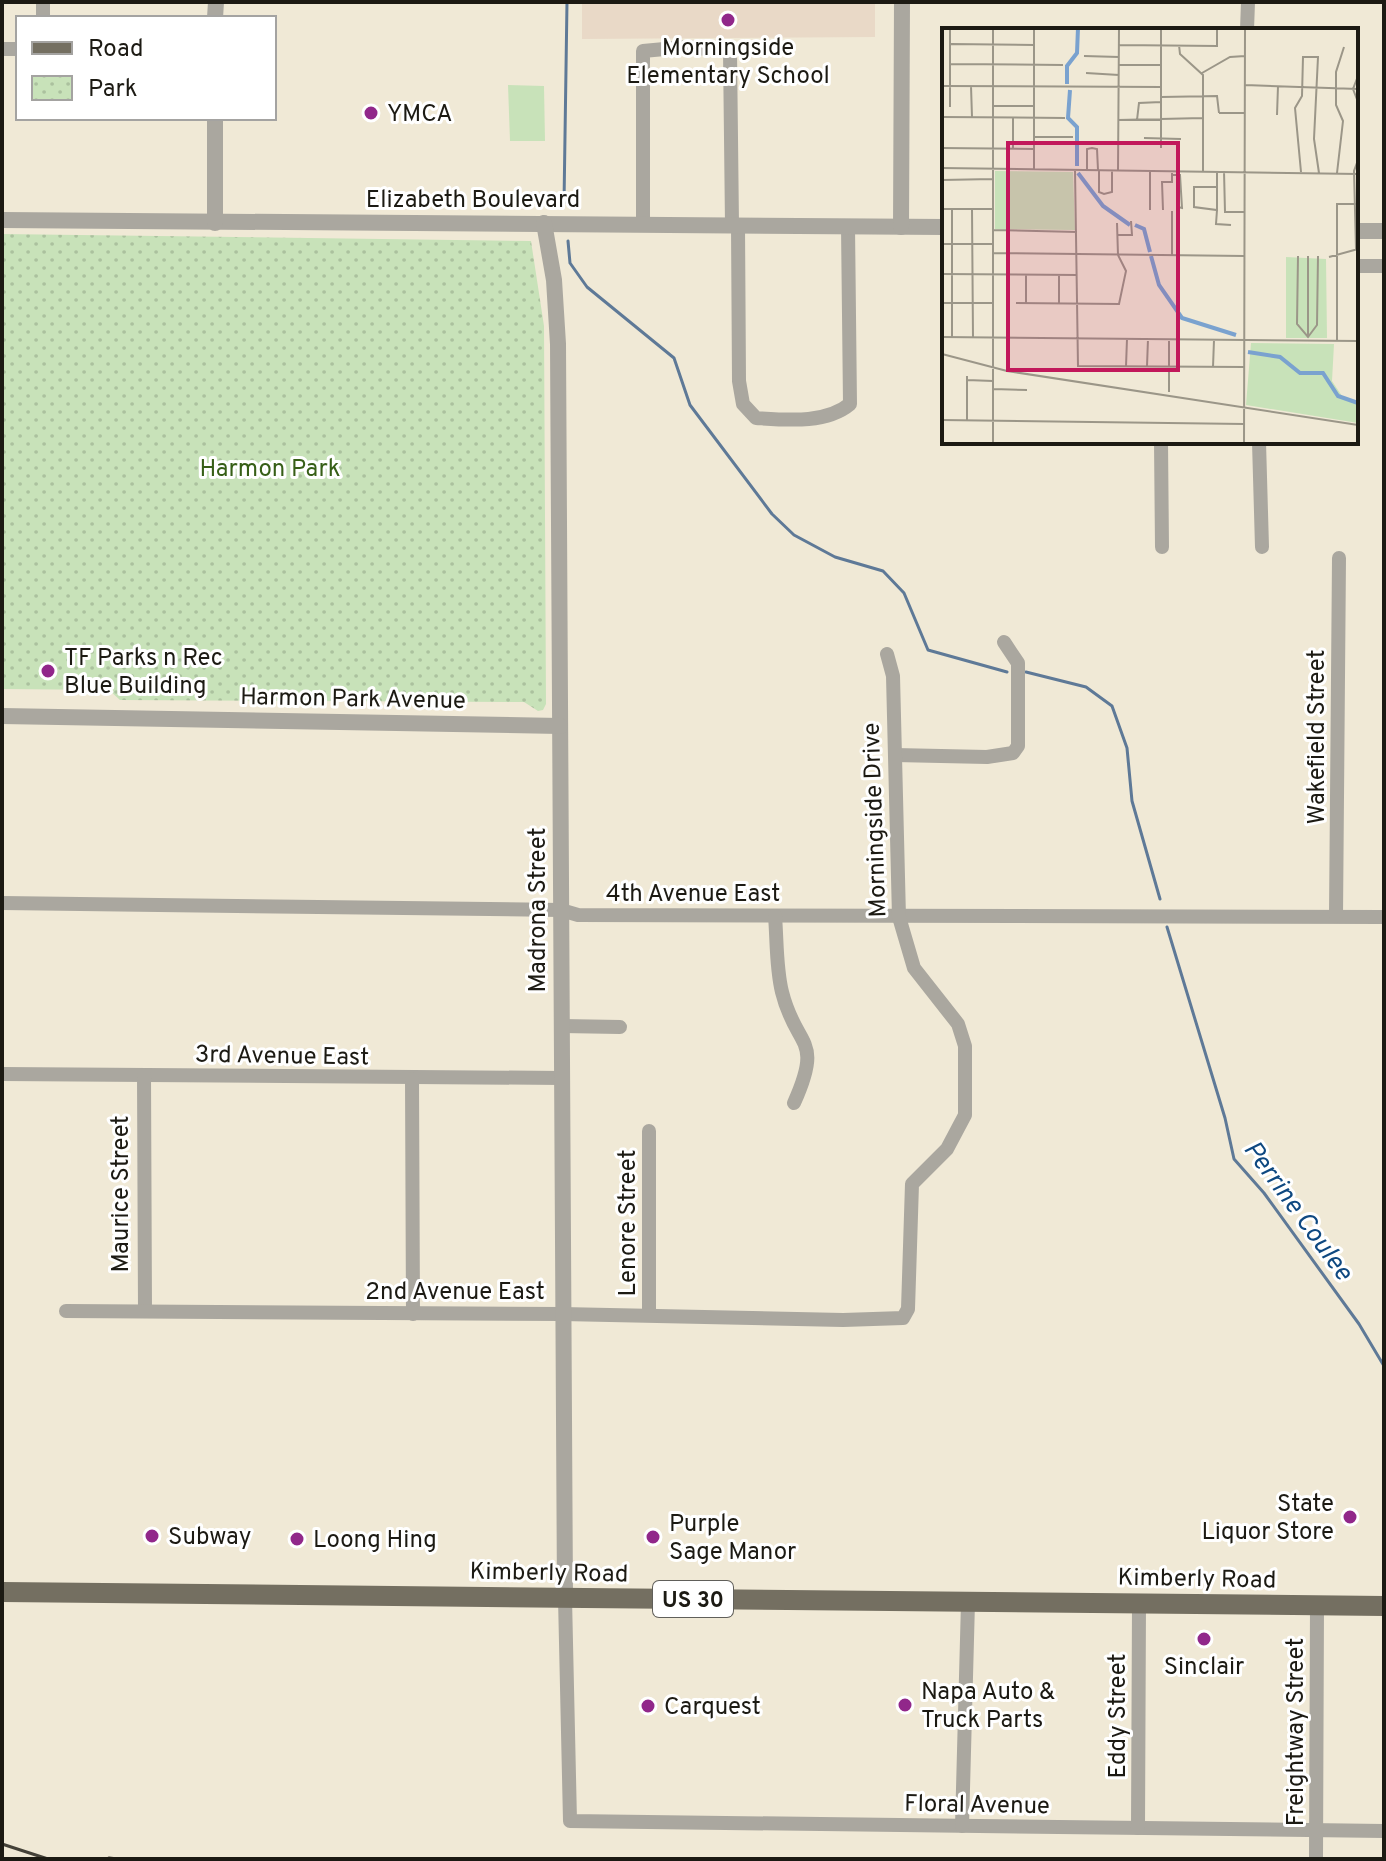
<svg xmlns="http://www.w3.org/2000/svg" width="1386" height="1861" font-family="Overpass,sans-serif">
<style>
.education{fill:#e9d9c7}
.grass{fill:#c8e2b9}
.park{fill:url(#park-dots)}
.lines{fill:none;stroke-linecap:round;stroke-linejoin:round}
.stream{stroke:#5e7997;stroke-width:3}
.minor{stroke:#aaa79f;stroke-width:14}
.tertiary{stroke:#aaa79f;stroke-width:16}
.primary{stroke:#746f61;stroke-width:20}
.rail{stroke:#444138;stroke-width:3}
.poi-dot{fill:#91278a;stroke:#fff;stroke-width:3}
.labels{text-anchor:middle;stroke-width:6;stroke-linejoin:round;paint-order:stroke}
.shield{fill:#fff;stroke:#605f5a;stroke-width:2}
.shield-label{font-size:22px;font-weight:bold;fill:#1c1a13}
.poi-label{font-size:24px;fill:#1c1a13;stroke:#fff;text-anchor:start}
.street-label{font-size:24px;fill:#1c1a13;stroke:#fff}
.park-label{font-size:24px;fill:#375f17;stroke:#fff}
.water-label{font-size:26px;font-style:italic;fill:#0e4880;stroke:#fff}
.inset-river{fill:none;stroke:#7aa2cf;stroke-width:4}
.inset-road{fill:none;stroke:#9b9688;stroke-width:2}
.view{fill:#c2185b;fill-opacity:0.15;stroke:#c2185b;stroke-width:4}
.inset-edge{fill:none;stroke:#1c1a13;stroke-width:4}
</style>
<defs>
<pattern id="park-dots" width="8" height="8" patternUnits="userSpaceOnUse" patternTransform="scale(2)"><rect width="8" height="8" fill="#c8e2b9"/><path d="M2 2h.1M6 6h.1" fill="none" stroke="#abc19e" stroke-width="1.8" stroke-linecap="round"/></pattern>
</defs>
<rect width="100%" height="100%" fill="#f0e9d6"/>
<!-- education -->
<path class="education" d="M582,2H875V37L582,39Z"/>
<!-- grass -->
<path class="grass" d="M508,85L544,86L545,141H510Z"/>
<!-- park -->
<path class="park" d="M2,234L531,241L544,326L546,704L543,710L538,711L524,702L120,700L109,690L2,689Z"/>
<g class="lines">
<!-- stream -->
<g class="stream">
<path d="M564,203L567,2"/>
<path d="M568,241L570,263L587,287L674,358L690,405L772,514L794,535L835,557L883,571L904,593L928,650L1007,672"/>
<path d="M1026,672L1086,687L1112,706L1127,748L1132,801L1160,899"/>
<path d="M1167,927L1225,1118L1234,1159L1264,1193L1359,1324L1384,1366"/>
</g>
<!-- minor -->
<g class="minor">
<path d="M43,2V18"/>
<path d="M1247,30L1248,2"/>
<path d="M2,49H18"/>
<path d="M643,224V51L686,47L730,51L732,225"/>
<path d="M738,225L739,381L743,404L756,418C787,420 826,424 850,404L848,226"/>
<path d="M1356,266H1384"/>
<path d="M1161,442L1162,547"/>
<path d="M1259,442L1262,547"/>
<path d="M895,755L987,757L1013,753L1018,746V663L1004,642"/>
<path d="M2,903L561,910L578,915L1384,917"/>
<path d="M775,916C777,940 776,968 782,992C796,1049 824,1036 794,1103"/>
<path d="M1336,916L1339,558"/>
<path d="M562,1026L620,1027"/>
<path d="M2,1074L562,1078"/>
<path d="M144,1075L145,1311"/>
<path d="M412,1079L413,1314"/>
<path d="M649,1131V1315"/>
<path d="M66,1311L562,1314L843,1320L903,1318L908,1309L912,1184L947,1149L965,1115V1046L958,1024L914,968L899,917L893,676L887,654"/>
<path d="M565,1598L570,1821L1384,1831"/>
<path d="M962,1826L968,1602"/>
<path d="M1138,1828L1139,1604"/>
<path d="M1316,1859L1317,1606"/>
</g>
<!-- tertiary -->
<g class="tertiary">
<path d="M215,18L216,2"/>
<path d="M2,220L944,227"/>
<path d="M215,223V118"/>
<path d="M544,223L554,280L558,344L565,1598"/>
<path d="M901,227L902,2"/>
<path d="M1356,231H1384"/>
<path d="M2,716L560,726"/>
</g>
<!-- primary -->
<path class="primary" d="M2,1592L1384,1606"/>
<!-- rail -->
<g class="rail">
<path d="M2,1844L48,1859"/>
<path d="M109,1858L118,1859"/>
</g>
</g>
<!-- markers -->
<g class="poi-dot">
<circle cx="728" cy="20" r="8"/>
<circle cx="371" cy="113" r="8"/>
<circle cx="48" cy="671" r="8"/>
<circle cx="1350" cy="1517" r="8"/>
<circle cx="152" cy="1536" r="8"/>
<circle cx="653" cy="1537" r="8"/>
<circle cx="297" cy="1539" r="8"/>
<circle cx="1204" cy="1639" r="8"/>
<circle cx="905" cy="1705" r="8"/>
<circle cx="648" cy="1706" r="8"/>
</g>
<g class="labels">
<!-- shield labels -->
<rect class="shield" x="653" y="1581" width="80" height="36" rx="6"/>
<g class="shield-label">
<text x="693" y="1607">US 30</text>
</g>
<!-- poi labels -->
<g class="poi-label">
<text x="728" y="55" text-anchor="middle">Morningside<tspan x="728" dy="28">Elementary School</tspan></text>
<text x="387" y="121">YMCA</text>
<text x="64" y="665">TF Parks n Rec<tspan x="64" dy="28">Blue Building</tspan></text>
<text x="1334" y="1511" text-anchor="end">State<tspan x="1334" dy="28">Liquor Store</tspan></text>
<text x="669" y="1531">Purple<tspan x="669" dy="28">Sage Manor</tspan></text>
<text x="168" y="1544">Subway</text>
<text x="313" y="1547">Loong Hing</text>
<text x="1204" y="1674" text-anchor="middle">Sinclair</text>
<text x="921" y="1699">Napa Auto &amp;<tspan x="921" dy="28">Truck Parts</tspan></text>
<text x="664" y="1714">Carquest</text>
</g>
<!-- street labels -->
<g class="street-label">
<text x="473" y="207">Elizabeth Boulevard</text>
<text transform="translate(353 698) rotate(1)" y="8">Harmon Park Avenue</text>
<text transform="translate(1316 737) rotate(-90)" y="8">Wakefield Street</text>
<text transform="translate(874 820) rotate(-92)" y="8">Morningside Drive</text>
<text x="693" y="901">4th Avenue East</text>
<text transform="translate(537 910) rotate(-90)" y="8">Madrona Street</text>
<text transform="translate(282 1055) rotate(1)" y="8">3rd Avenue East</text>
<text transform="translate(120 1194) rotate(-90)" y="8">Maurice Street</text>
<text transform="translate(627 1223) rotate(-90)" y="8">Lenore Street</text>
<text x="455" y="1299">2nd Avenue East</text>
<text transform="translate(549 1572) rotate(1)" y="8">Kimberly Road</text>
<text transform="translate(1197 1578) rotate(1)" y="8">Kimberly Road</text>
<text transform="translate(1117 1716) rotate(-90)" y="8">Eddy Street</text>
<text transform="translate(1295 1732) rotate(-90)" y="8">Freightway Street</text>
<text transform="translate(977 1804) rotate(1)" y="8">Floral Avenue</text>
</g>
<!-- park labels -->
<g class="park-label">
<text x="270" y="476">Harmon Park</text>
</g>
<!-- water labels -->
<g class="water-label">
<text transform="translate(1299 1210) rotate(54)" y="9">Perrine Coulee</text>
</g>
</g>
<!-- overview -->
<g transform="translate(942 28)">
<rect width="416" height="416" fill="#f0e9d6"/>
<path d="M344,229L384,231L385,310H344ZM309,315L392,316L390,353L402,371L416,374V395L304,377Z" fill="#c8e2b9"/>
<path d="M53,143L131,144L133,202L53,201Z" fill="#c8e2b9"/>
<path class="inset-river" d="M125,56V38L135,25L136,0M128,62L126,90L135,99V138M136,145L161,178L188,197M193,197L202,201L208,224M209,228L217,257L240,290L294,307M306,324L338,329L358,345H381L396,368L416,375"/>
<path class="inset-road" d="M51,0V416M219,0V120M9,16L93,17M177,17L275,18V0M237,17L238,26L261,47V143M142,28L177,29M8,36L121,37M177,37H218M144,45L177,47M260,45L288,29L303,28M416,48L411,61L416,74M303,57L416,61M0,58L219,59M29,58L30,89M219,69L275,68L277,85M51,78H93M8,79V0M277,85H303M335,87L336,58M0,89L123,90M71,89V121M176,92L261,90M195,92L197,75L219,74M93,109H131M202,110L239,111M0,120L92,121M0,140L416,146M92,142V0M133,142L136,338L302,339M145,142V121L150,120L155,121L156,142M157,142V164L162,166L170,164V142M176,142L177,0M208,143V182M275,143V182L252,179V159H275M282,143L283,184H303M359,144L353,80L360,68L361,29H376L372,111L377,145M395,145L401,93L394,77V44L402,19M230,147H238L240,180L236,179M0,152L51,151M0,181H51M30,181L31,309M221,182L220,154H230V143M275,182L274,196L289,197M51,202L135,204M176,207H190L189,193M0,216H51M414,221L412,143L416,132M51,225L302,228M230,227V183M356,228L355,296L366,309L375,297L376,228M387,229L416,221M0,246L135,247M84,246V275M117,247V275M0,275H51M74,275L177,276L184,243L176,227L175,195M0,309L416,313M10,309V181M366,309V228M395,313V176H414M0,326L65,343L416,397M184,338L185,311M205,338L206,311M271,339L272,312M25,352L51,353M51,361L85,362M227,364V311M0,392L302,396M25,393V348M302,416L303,0"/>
<path class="view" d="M66,115H236V342H66Z"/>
<rect width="416" height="416" class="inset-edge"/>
</g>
<!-- border -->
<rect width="1386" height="1861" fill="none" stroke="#1c1a13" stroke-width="8"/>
<!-- legend -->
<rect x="16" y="16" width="260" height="104" fill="#ffffff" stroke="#a4a3a1" stroke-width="2"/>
<rect x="32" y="42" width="40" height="12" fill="#746f61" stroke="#a4a3a1" stroke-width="2"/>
<text x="88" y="56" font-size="24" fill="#1c1a13">Road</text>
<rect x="32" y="76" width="40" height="24" fill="url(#park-dots)" stroke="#a4a3a1" stroke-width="2"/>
<text x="88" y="96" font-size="24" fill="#1c1a13">Park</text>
</svg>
